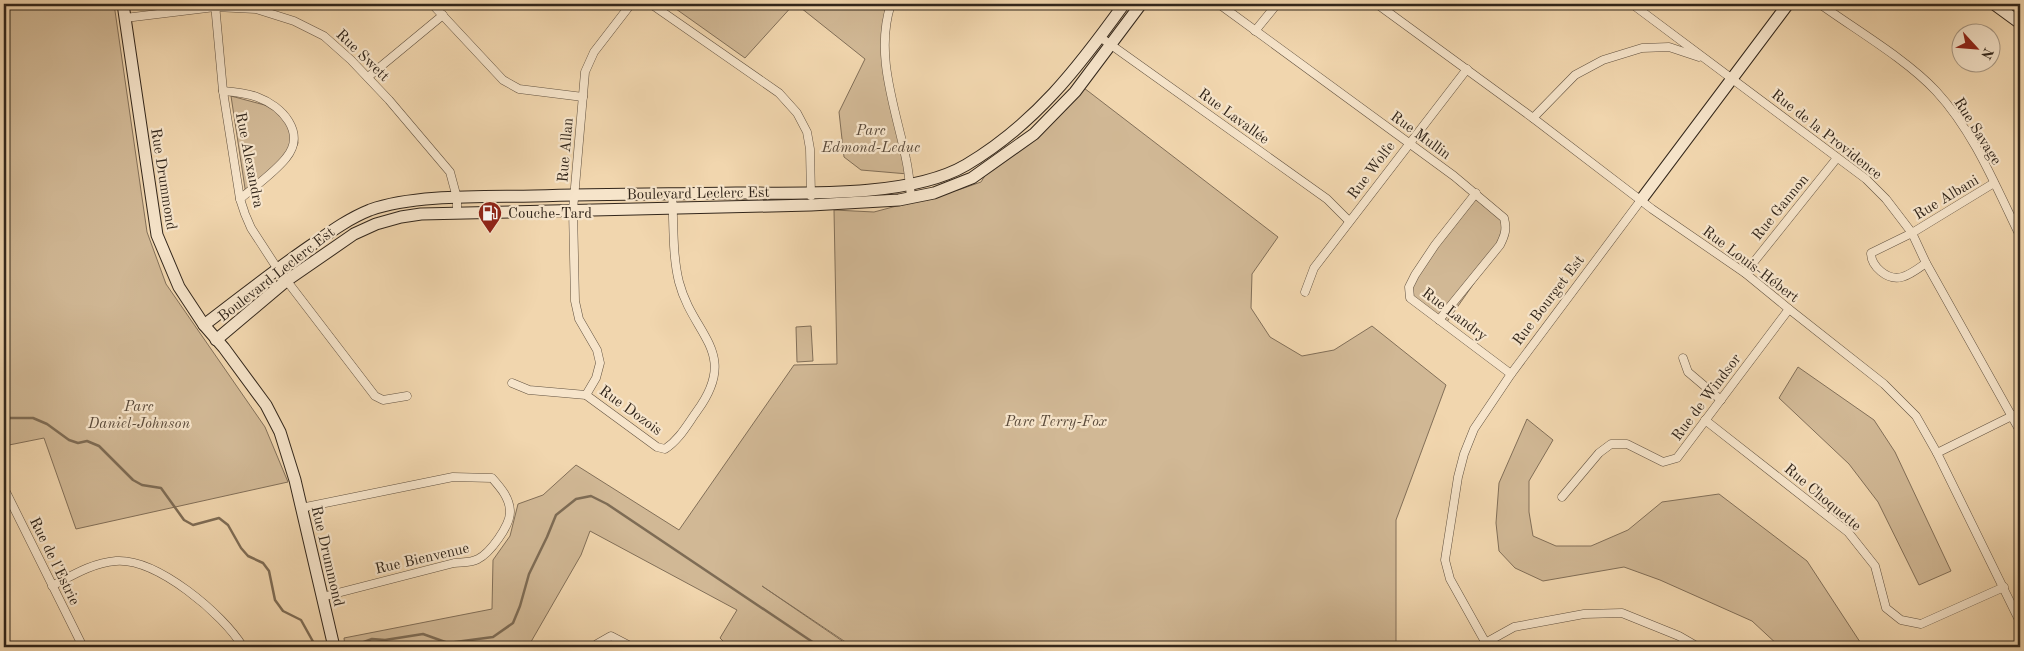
<svg xmlns="http://www.w3.org/2000/svg" width="2024" height="651" font-family="'Old Standard TT',serif">
<style>
.green{fill:#d1b895;stroke:#826f58}
.lines{fill:none;stroke-linecap:round;stroke-linejoin:round}
.stream{stroke:#7e6c55;stroke-width:2.5}
.street-casing{stroke:#625240;stroke-width:9}
.secondary-casing{stroke:#32261b;stroke-width:13}
.street{stroke:#f6e4ca;stroke-width:8}
.secondary{stroke:#f6e4ca;stroke-width:11}
.labels{text-anchor:middle;stroke-width:4.5;stroke-linejoin:round;paint-order:stroke}
.street-label{font-size:15px;fill:#32261b;stroke:#f6e4ca}
.park-label{font-size:15px;font-style:italic;fill:#5a4a3a;stroke:#f6e4ca}
.poi-label{font-size:15px;fill:#32261b;stroke:#f6e4ca;text-anchor:start}
</style>
<rect width="100%" height="100%" fill="#f1d6ae"/>
<filter id="stains"><feTurbulence type="fractalNoise" baseFrequency=".004" numOctaves="4"/><feColorMatrix values="0 0 0 0 .2 0 0 0 0 .09 0 0 0 0 .02 0 0 0 .5 -.17"/></filter>
<radialGradient id="worn" r=".72"><stop offset=".6" stop-color="#630" stop-opacity="0"/><stop offset="1" stop-color="#630" stop-opacity=".3"/></radialGradient>
<!-- green -->
<g class="green">
<path d="M11,4H114L147,232L166,284L265,427L288,482L76,529L44,438L4,446V6L8,8Z"/>
<path d="M669,4H794L745,58Z"/>
<path d="M796,4H891L885,53L908,174L861,170L844,157L839,112L865,59Z"/>
<path d="M1084,88L1278,237L1252,274L1251,308L1270,337L1302,356L1334,350L1372,326L1446,385L1396,520V647H853L762,586L851,647H729L720,638L737,610L590,531L581,555L528,647H345L344,638L492,609L493,560L510,536L518,504L543,495L576,465L679,530L794,365L837,364L834,210L874,212L961,189L981,182L986,174Z"/>
<path d="M231,96L272,107L289,122L297,135L298,143L292,156L273,175L246,195Z"/>
<path d="M1478,196L1504,213L1503,242L1444,326L1406,291L1419,271Z"/>
<path d="M811,326L813,361L797,362L796,327Z"/>
<path d="M1798,367L1874,420L1895,452L1951,571L1919,585L1878,502L1849,464L1779,398Z"/>
<path d="M1527,419L1553,440L1529,481V512L1533,536L1556,546H1591L1628,530L1662,502L1719,494L1807,561L1862,645L1866,647H1780L1752,621L1660,580L1624,567L1543,581L1515,568L1499,551L1496,523L1499,483Z"/>
</g>
<g class="lines">
<!-- stream -->
<g class="stream">
<path d="M4,418H33L47,424L69,440L78,443L87,441L99,446L133,480L142,485L161,488L184,520L193,525L219,518L228,525L241,548L248,556L263,563L269,571L275,600L283,611L301,620L316,647"/>
<path d="M350,647L372,639L385,640L423,634L448,643L493,637L513,623L520,606L529,574L547,537L556,515L576,499L591,496L607,504L820,647"/>
</g>
<!-- street casing -->
<g class="street-casing">
<g id="street">
<path d="M215,4L223,91L240,199L245,214L251,228L277,268L375,396L383,400L407,396"/>
<path d="M432,4L503,80L519,89L583,97"/>
<path d="M651,4L779,93L797,113L807,132L810,149L811,196"/>
<path d="M891,4C874,55 896,109 906,159C909,172 910,185 911,198"/>
<path d="M1219,4L1454,176L1504,218C1507,229 1505,235 1500,245L1439,320"/>
<path d="M1377,4L1533,118L1652,209L1745,273L1789,309L1884,384L1916,416L1937,453L2020,622"/>
<path d="M1632,4L1866,179L1886,199L1912,233L1926,263L2020,431"/>
<path d="M1820,4C1856,30 1906,59 1936,91C1974,132 1996,187 2020,236"/>
<path d="M125,18L215,7L256,9L294,21L324,36L351,60L389,100L450,172L457,198V213"/>
<path d="M1255,31L1277,4"/>
<path d="M1100,37L1327,199L1349,221"/>
<path d="M368,77L443,15"/>
<path d="M223,91C235,92 247,93 257,97C282,106 307,133 286,158C275,172 254,187 240,199"/>
<path d="M1533,118L1575,75L1603,60L1642,48L1669,47L1699,57"/>
<path d="M1476,193L1435,245L1415,275L1409,287L1410,298L1511,374"/>
<path d="M1926,263C1919,268 1910,275 1902,277C1887,281 1871,266 1871,253L1912,233L1994,183"/>
<path d="M1745,273L1837,158"/>
<path d="M1305,292L1314,268L1467,69"/>
<path d="M1683,358L1688,372L1721,400"/>
<path d="M512,383L529,390L586,395L657,447L665,449C679,440 687,425 697,411C740,352 693,336 679,282C672,254 674,222 672,194"/>
<path d="M586,395L596,378L600,363L597,350L579,319L575,301L573,210L585,72L594,52L631,4"/>
<path d="M1705,420L1848,532L1875,566L1886,608L1901,620L1921,624L2004,587"/>
<path d="M1937,453L2020,412"/>
<path d="M4,488L83,647"/>
<path d="M1562,497L1599,453L1611,444H1627L1663,462L1677,458L1789,309"/>
<path d="M301,508L453,477L492,478C500,487 510,498 510,512C510,526 490,553 478,559C471,563 462,562 454,563L322,597"/>
<path d="M52,586C73,575 92,563 116,561C157,558 223,614 243,647"/>
<path d="M1487,642L1514,627L1584,614L1622,613L1679,636L1698,647"/>
<path d="M595,647L597,644L611,636L632,647"/>
<path d="M1488,647L1450,579L1445,560L1458,477L1464,454L1474,429L1511,374L1641,200"/>
</g>
</g>
<!-- secondary casing -->
<g class="secondary-casing">
<g id="secondary">
<path d="M123,4L157,235L179,287L204,325L224,348L266,405L280,432L295,480L334,647"/>
<path d="M1994,4L2020,23"/>
<path d="M1641,200L1788,4"/>
<path d="M204,325C241,297 277,268 316,242C333,230 350,218 370,210C415,194 486,197 534,196C602,194 669,194 736,193C801,193 910,198 966,165C1035,124 1078,68 1124,4"/>
<path d="M216,340L286,281L354,234L376,224L401,217L421,214L811,205L899,200L934,193L972,178L1034,134L1075,92L1141,4"/>
</g>
</g>
<!-- street -->
<use href="#street" class="street"/>
<!-- secondary -->
<use href="#secondary" class="secondary"/>
</g>
<!-- icons -->
<defs>
<g id="fuel-pin" transform="scale(1.25)"><path d="M0 17L-7.5 6A9.5 9.5 0 1 1 7.5 6Z" fill="#8f2418" stroke="#f6e4ca"/><path d="M-5.5-6h7V0h2V4h1.3V-2.5L3-4.5l.8-.8L6-3V5H2.5V1h-1V6h-7ZM-4.2-4.7v3.2H.2V-4.7Z" fill="#fff"/></g>
</defs>
<g fill-rule="evenodd">
<use href="#fuel-pin" x="490" y="213"/>
</g>
<g class="labels">
<!-- street labels -->
<g class="street-label">
<text transform="translate(363 55) rotate(44)" y="5">Rue Swett</text>
<text transform="translate(1234 116) rotate(36)" y="5">Rue Lavallée</text>
<text transform="translate(1978 131) rotate(58)" y="5">Rue Savage</text>
<text transform="translate(1827 134) rotate(38)" y="5">Rue de la Providence</text>
<text transform="translate(1421 135) rotate(36)" y="5">Rue Mullin</text>
<text transform="translate(565 150) rotate(-85)" y="5">Rue Allan</text>
<text transform="translate(250 160) rotate(79)" y="5">Rue Alexandra</text>
<text transform="translate(1371 170) rotate(-53)" y="5">Rue Wolfe</text>
<text transform="translate(164 179) rotate(81)" y="5">Rue Drummond</text>
<text transform="translate(698 193) rotate(-1)" y="5">Boulevard Leclerc Est</text>
<text transform="translate(1946 197) rotate(-31)" y="5">Rue Albani</text>
<text transform="translate(1780 207) rotate(-51)" y="5">Rue Gannon</text>
<text transform="translate(1751 264) rotate(37)" y="5">Rue Louis-Hébert</text>
<text transform="translate(276 274) rotate(-38)" y="5">Boulevard Leclerc Est</text>
<text transform="translate(1548 300) rotate(-53)" y="5">Rue Bourget Est</text>
<text transform="translate(1455 314) rotate(37)" y="5">Rue Landry</text>
<text transform="translate(1706 397) rotate(-53)" y="5">Rue de Windsor</text>
<text transform="translate(631 410) rotate(36)" y="5">Rue Dozois</text>
<text transform="translate(1823 497) rotate(40)" y="5">Rue Choquette</text>
<text transform="translate(328 556) rotate(77)" y="5">Rue Drummond</text>
<text transform="translate(422 558) rotate(-13)" y="5">Rue Bienvenue</text>
<text transform="translate(55 561) rotate(64)" y="5">Rue de l'Estrie</text>
</g>
<!-- park labels -->
<g class="park-label">
<text x="871" y="135">Parc<tspan x="871" dy="17">Edmond-Leduc</tspan></text>
<text x="139" y="411">Parc<tspan x="139" dy="17">Daniel-Johnson</tspan></text>
<text x="1056" y="426">Parc Terry-Fox</text>
</g>
<!-- poi labels -->
<g class="poi-label">
<text x="508" y="218">Couche-Tard</text>
</g>
</g>
<!-- margin -->
<rect width="2024" height="651" fill="none" stroke="#f1d6ae" stroke-width="20"/>
<rect x="5" y="5" width="2014" height="641" fill="none" stroke="#32261b" stroke-width="2.5"/>
<rect x="10" y="10" width="2004" height="631" fill="none" stroke="#32261b"/>
<!-- north arrow -->
<g transform="translate(1976 48) rotate(116)"><circle r="24" fill="#f6e4ca" stroke="#a89884"/>
<path d="M0-4L9 19L0 12L-9 19Z" fill="#8f2418"/>
<text y="-8" font-size="14" font-weight="bold" text-anchor="middle" fill="#32261b">N</text>
</g>
<rect width="100%" height="100%" filter="url(#stains)"/>
<rect width="100%" height="100%" fill="url(#worn)"/>
</svg>
